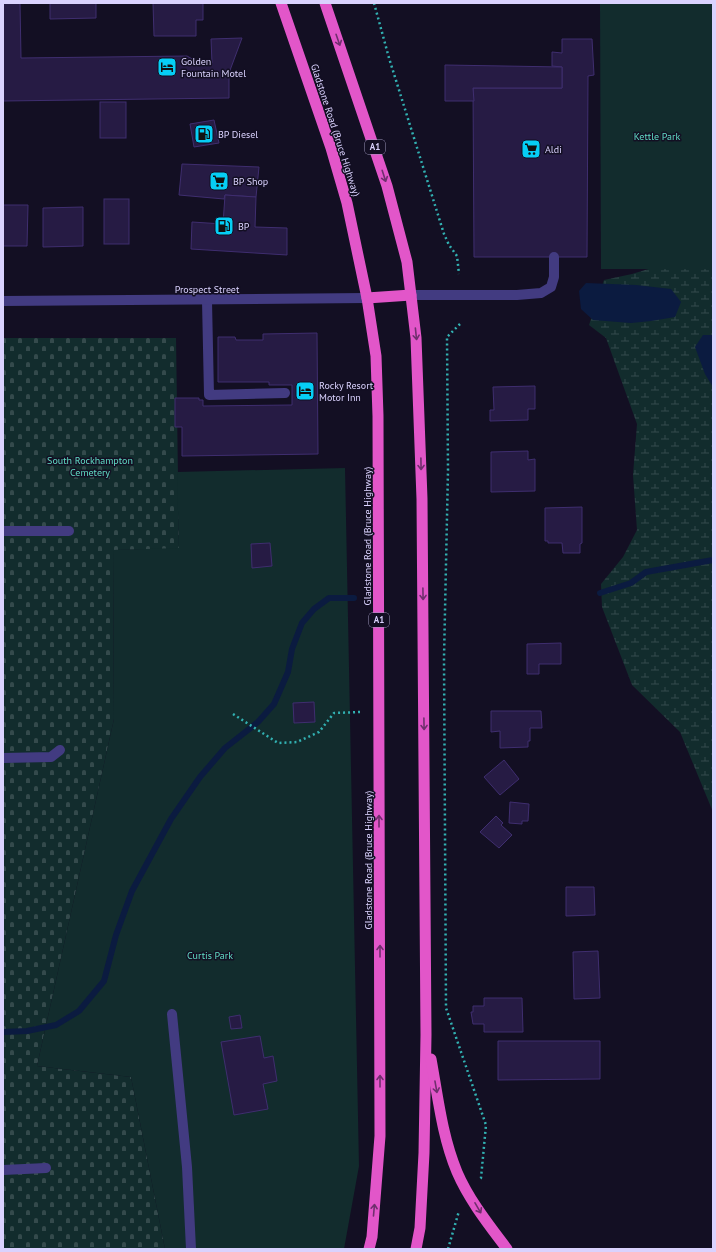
<svg xmlns="http://www.w3.org/2000/svg" width="716" height="1252" font-family="'PT Sans',sans-serif">
<style>
.wetland{fill:url(#wetland-marsh)}
.cemetery{fill:url(#cemetery-stones)}
.green{fill:#122c2d}
.water{fill:#0b1b40}
.lines{fill:none;stroke-linecap:round;stroke-linejoin:round}
.stream{stroke:#0b1b40;stroke-width:6}
.building{fill:#261b44;stroke:#3f2e6f}
.path{stroke:#32b1b2;stroke-width:2.5;stroke-dasharray:2 3;stroke-linecap:butt}
.service{stroke:#423b81;stroke-width:10}
.minor{stroke:#423b81;stroke-width:10}
.trunk{stroke:#e256c9;stroke-width:11}
.oneway{stroke:#702f6e}
.labels{text-anchor:middle;stroke-width:3;stroke-linejoin:round;paint-order:stroke}
.shield{fill:#130f23;stroke:#9e98bc;stroke-width:1}
.shield-label{font-size:9px;font-weight:bold;fill:#dad2fe}
.poi-label{font-size:10px;fill:#dad2fe;stroke:#130f23;text-anchor:start}
.street-label{font-size:10px;fill:#dad2fe;stroke:#130f23}
.park-label{font-size:10px;fill:#60dcc5;stroke:#130f23}
</style>
<defs>
<pattern id="wetland-marsh" width="20" height="14" patternUnits="userSpaceOnUse"><rect width="20" height="14" fill="#122c2d"/><path d="M1 5h8M5 5V1M11 12h8M15 12V8" fill="none" stroke="#344a4c"/></pattern>
<pattern id="cemetery-stones" width="16" height="16" patternUnits="userSpaceOnUse"><rect width="16" height="16" fill="#122c2d"/><path d="M2 7V4a2 2 0 0 1 4 0v3zM10 15v-3a2 2 0 0 1 4 0v3z" fill="#344a4c"/></pattern>
</defs>
<rect width="100%" height="100%" fill="#130f23"/>
<!-- wetland -->
<path class="wetland" d="M688,257H713V812L680,732L632,685L602,607L601,584L623,557L637,530L633,475L637,424L606,338L589,325L604,280L632,274Z"/>
<!-- cemetery -->
<path class="cemetery" d="M3,338H176L179,549L113,550L114,719L37,1066L131,1077L165,1249H3Z"/>
<!-- green -->
<g class="green">
<path d="M600,3H713V269H601Z"/>
<path d="M345,468L359,1166L344,1249H165L131,1077L37,1066L114,719L113,550L179,548L177,472Z"/>
</g>
<!-- water -->
<g class="water">
<path d="M586,283L636,285L671,289L681,302L675,317L651,321L631,323L593,320L581,309L579,291Z"/>
<path d="M703,335H713V387L705,374L695,347Z"/>
</g>
<g class="lines">
<!-- stream -->
<g class="stream">
<path d="M600,593L631,583L646,572L713,560"/>
<path d="M3,1032L27,1031L56,1025L79,1011L104,981L116,935L132,891L171,819L200,777L225,748L258,722L274,704L288,672L292,649L302,623L314,609L329,598H354"/>
</g>
</g>
<!-- building -->
<g class="building">
<path d="M3,3H20L21,58L187,56L201,64L212,63L211,39L242,38L229,73V98L3,101Z"/>
<path d="M50,3H96V18L50,19Z"/>
<path d="M153,3H203V20H196V36H154Z"/>
<path d="M562,39H592L594,75L588,76L587,257H474L473,88H562V67L552,66V52L562,53Z"/>
<path d="M445,65L562,67V88H473L474,101H445Z"/>
<rect x="100" y="102" width="26" height="36"/>
<path d="M214,120L219,143L194,147L190,124Z"/>
<path d="M182,164L259,167L256,197L225,195L224,199L179,195Z"/>
<path d="M225,195L256,197L255,227L287,228V255L191,249L192,222L223,224Z"/>
<rect x="104" y="199" width="25" height="45"/>
<path d="M3,205H28L27,246H3Z"/>
<path d="M83,207V246L43,247V208Z"/>
<path d="M317,333L318,454L182,456V427H175V398H199V400H203V406L292,405V385H269V382H218V337H235L236,340H263V334Z"/>
<path d="M535,386V409H528V420L490,421V410H494L493,387Z"/>
<path d="M528,451V460L535,459V491L491,492V452Z"/>
<path d="M582,507V543L580,544V553H563L562,543H548V541H545V508Z"/>
<path d="M270,543L272,566L252,568L251,544Z"/>
<path d="M561,643V664H539V674H527V644Z"/>
<path d="M314,702L315,722L294,723L293,703Z"/>
<path d="M491,711H541L542,728H530V741H528V747L500,748V731L491,732Z"/>
<path d="M504,760L519,779L500,795L484,777Z"/>
<path d="M510,802L529,804L528,821H522V824L509,823Z"/>
<path d="M496,816L503,823L501,825L512,835L499,848L480,832Z"/>
<path d="M566,887H594L595,915L566,916Z"/>
<path d="M598,951L600,998L574,999L573,952Z"/>
<path d="M484,998H522L523,1032H484V1024H473L471,1012H473V1006H484Z"/>
<path d="M240,1015L242,1028L231,1029L229,1017Z"/>
<path d="M260,1036L264,1058L273,1056L277,1081L263,1084L268,1109L234,1115L221,1042Z"/>
<path d="M498,1041H600V1079L498,1080Z"/>
</g>
<g class="lines">
<!-- path -->
<g class="path">
<path d="M374,3L389,58L444,234L449,245L457,256L459,274"/>
<path d="M460,324L447,337L448,470L444,658L446,1008L486,1125L481,1178L478,1180"/>
<path d="M233,714L278,743L297,742L319,732L334,713L360,712"/>
<path d="M448,1249L459,1211"/>
</g>
<!-- service -->
<g class="service">
<path d="M411,295H517L541,293L551,287L554,277V257"/>
<path d="M207,301L209,395L285,393"/>
<path d="M3,531H69"/>
<path d="M3,758L51,757L60,750"/>
<path d="M172,1014L187,1167L191,1249"/>
<path d="M3,1170L46,1168"/>
</g>
<!-- minor -->
<path class="minor" d="M3,301L367,298"/>
<!-- trunk -->
<g class="trunk">
<path d="M281,3L331,148L347,203L367,298L376,356L378,416L380,1136L372,1237L369,1249"/>
<path d="M325,3L387,186L407,262L416,338L422,499L426,1035L424,1153L420,1228L416,1249"/>
<path d="M367,298L411,295"/>
<path d="M431,1059C438,1097 442,1136 457,1172C469,1200 489,1225 507,1249"/>
</g>
</g>
<!-- one-way arrows -->
<defs><path id="oneway-shaft" d="M-6 0H5M1.5-3L5.5 0L1.5 3" fill="none" stroke-width="1.6" stroke-linecap="round" stroke-linejoin="round"/></defs>
<g class="oneway">
<use href="#oneway-shaft" transform="translate(338 40) rotate(71)"/>
<use href="#oneway-shaft" transform="translate(384 176) rotate(72)"/>
<use href="#oneway-shaft" transform="translate(416 334) rotate(84)"/>
<use href="#oneway-shaft" transform="translate(421 464) rotate(89)"/>
<use href="#oneway-shaft" transform="translate(423 594) rotate(89)"/>
<use href="#oneway-shaft" transform="translate(424 724) rotate(89)"/>
<use href="#oneway-shaft" transform="translate(379 821) rotate(-90)"/>
<use href="#oneway-shaft" transform="translate(380 951) rotate(-90)"/>
<use href="#oneway-shaft" transform="translate(380 1081) rotate(-90)"/>
<use href="#oneway-shaft" transform="translate(436 1087) rotate(80)"/>
<use href="#oneway-shaft" transform="translate(478 1208) rotate(60)"/>
<use href="#oneway-shaft" transform="translate(374 1210) rotate(-85)"/>
</g>
<!-- icons -->
<defs>
<g id="hotel-square" transform="scale(1)"><rect x="-9" y="-9" width="18" height="18" rx="4" fill="#06cef5" stroke="#130f23"/><path d="M-6-4.5h1.5V1H6V5H4.5V3h-9V5H-6ZM-4 0a1.8 1.8 0 1 1 3.6 0ZM.5 0V-2.5h3Q6-2.5 6 0Z" fill="#111"/></g>
<g id="fuel-square" transform="scale(1)"><rect x="-9" y="-9" width="18" height="18" rx="4" fill="#06cef5" stroke="#130f23"/><path d="M-5.5-6h7V0h2V4h1.3V-2.5L3-4.5l.8-.8L6-3V5H2.5V1h-1V6h-7ZM-4.2-4.7v3.2H.2V-4.7Z" fill="#111"/></g>
<g id="supermarket-square" transform="scale(1)"><rect x="-9" y="-9" width="18" height="18" rx="4" fill="#06cef5" stroke="#130f23"/><path d="M-6-5.5h2.5l.6 2H6L4.5 2H-2.5L-4.4-4H-6ZM-1.5 3.2a1.3 1.3 0 1 0 .1 0ZM3 3.2a1.3 1.3 0 1 0 .1 0Z" fill="#111"/></g>
</defs>
<g fill-rule="evenodd">
<use href="#hotel-square" x="167" y="67"/>
<use href="#fuel-square" x="204" y="134"/>
<use href="#supermarket-square" x="531" y="149"/>
<use href="#supermarket-square" x="219" y="181"/>
<use href="#fuel-square" x="224" y="226"/>
<use href="#hotel-square" x="305" y="391"/>
</g>
<g class="labels">
<!-- shield labels -->
<g class="shield">
<rect x="365" y="140" width="20" height="14" rx="3"/>
<rect x="369" y="613" width="20" height="14" rx="3"/>
</g>
<g class="shield-label">
<text x="375" y="150">A1</text>
<text x="379" y="623">A1</text>
</g>
<!-- poi labels -->
<g class="poi-label">
<text x="181" y="65">Golden<tspan x="181" dy="12">Fountain Motel</tspan></text>
<text x="218" y="138">BP Diesel</text>
<text x="545" y="153">Aldi</text>
<text x="233" y="185">BP Shop</text>
<text x="238" y="230">BP</text>
<text x="319" y="389">Rocky Resort<tspan x="319" dy="12">Motor Inn</tspan></text>
</g>
<!-- street labels -->
<g class="street-label">
<text transform="translate(336 130) rotate(72)" y="4">Gladstone Road (Bruce Highway)</text>
<text x="207" y="293">Prospect Street</text>
<text transform="translate(367 536) rotate(-90)" y="4">Gladstone Road (Bruce Highway)</text>
<text transform="translate(368 860) rotate(-90)" y="4">Gladstone Road (Bruce Highway)</text>
</g>
<!-- park labels -->
<g class="park-label">
<text x="657" y="140">Kettle Park</text>
<text x="90" y="464">South Rockhampton<tspan x="90" dy="12">Cemetery</tspan></text>
<text x="210" y="959">Curtis Park</text>
</g>
</g>
<!-- border -->
<rect width="716" height="1252" fill="none" stroke="#dad2fe" stroke-width="8"/>
</svg>
